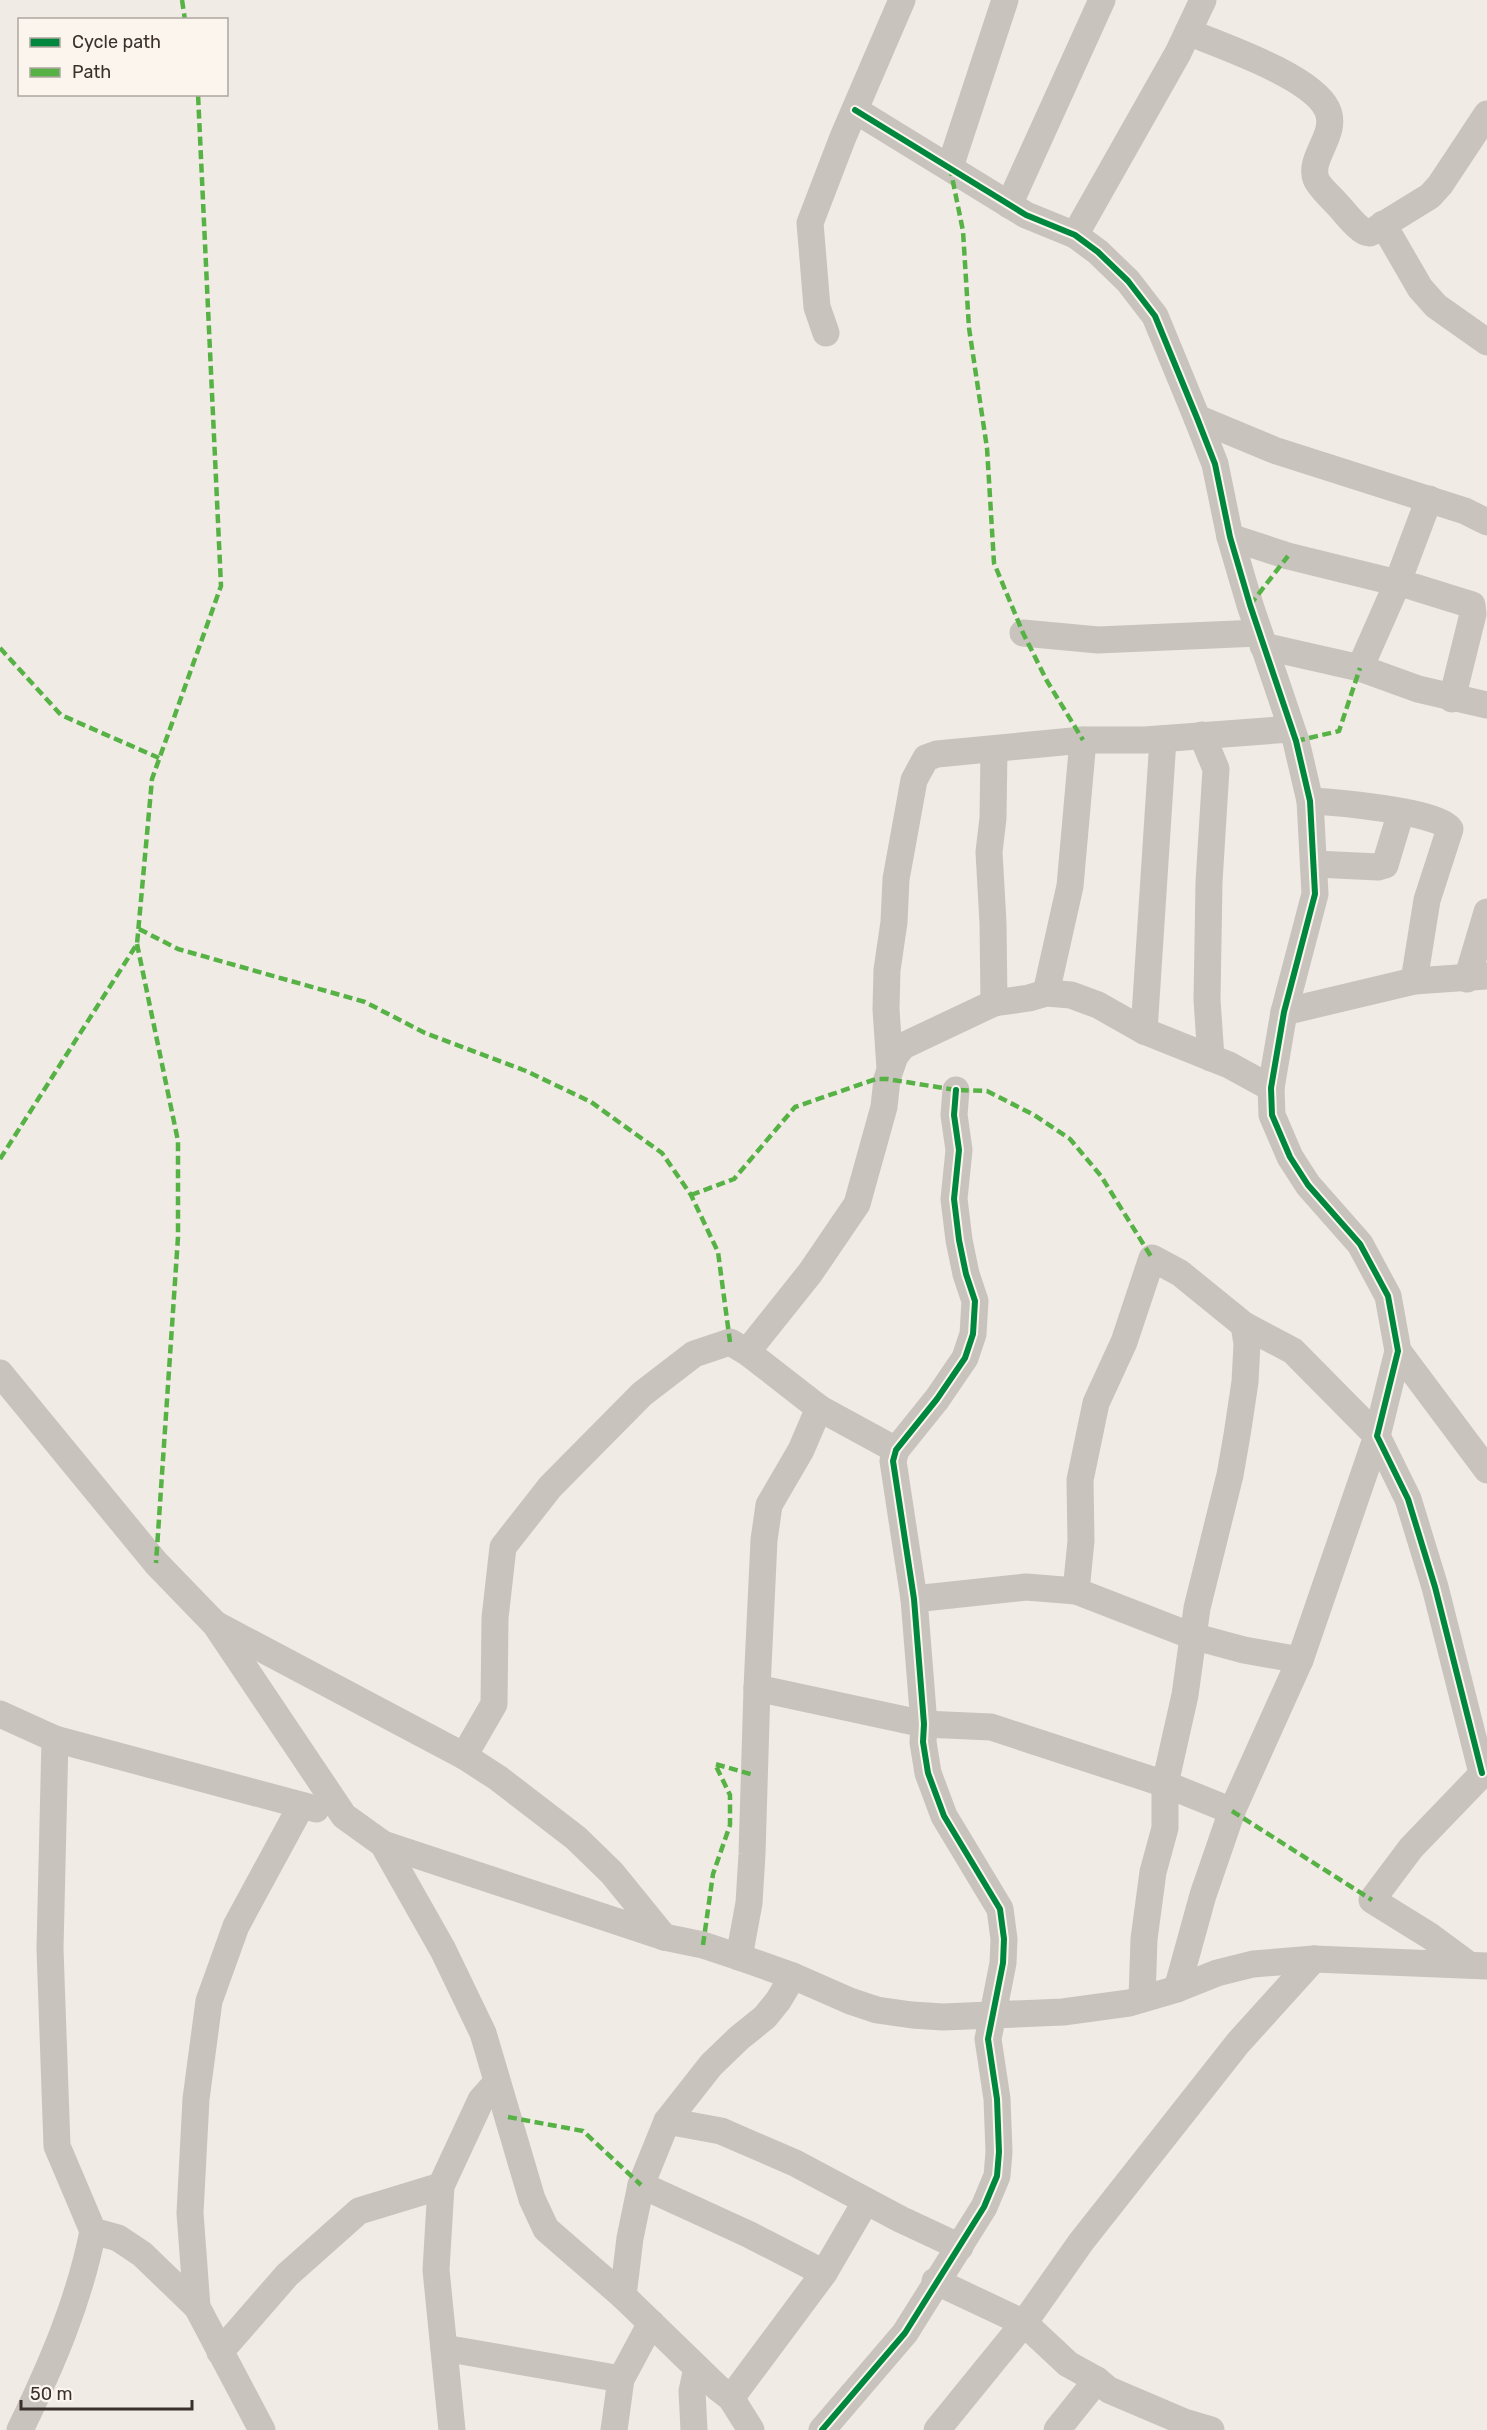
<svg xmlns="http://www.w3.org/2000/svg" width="1487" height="2430" font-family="Rubik,sans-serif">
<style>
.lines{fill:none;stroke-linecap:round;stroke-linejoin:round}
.minor{stroke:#c9c3be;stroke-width:27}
.quiet{stroke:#57b246;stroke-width:4.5;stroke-dasharray:9 4.5;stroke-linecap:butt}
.cycleway-casing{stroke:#fbf5ee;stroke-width:10}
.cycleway{stroke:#00873e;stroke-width:6}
</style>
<rect width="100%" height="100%" fill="#f0ebe5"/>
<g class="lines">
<!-- minor -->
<g class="minor">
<path d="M1188,32C1222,46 1311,76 1327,109C1339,134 1308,157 1316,179C1319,187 1330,196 1336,203C1345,212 1354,226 1365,232L1370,233L1430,196L1440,185L1487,114"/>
<path d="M855,110L1026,215L1075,235L1098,252L1128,281L1155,316L1197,418L1215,464L1230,537L1250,605L1296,741L1310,801L1315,894L1284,1012L1271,1088L1272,1115L1290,1157L1308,1185L1360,1244L1388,1296L1398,1351L1377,1436L1408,1499L1435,1587L1482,1773"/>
<path d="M950,167L1005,0"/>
<path d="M1009,205L1102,0"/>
<path d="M1383,224L1420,288L1436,306L1487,342"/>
<path d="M1075,235L1178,53L1203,0"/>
<path d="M826,333L817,307L810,223L843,137L902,0"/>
<path d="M1197,418L1274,450L1465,511L1487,522"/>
<path d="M1230,537L1288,556L1414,587L1472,605L1473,614L1452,699"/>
<path d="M1023,633L1098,640L1259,633"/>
<path d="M1263,646L1360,668L1418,689L1487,705"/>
<path d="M1360,668L1397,584L1429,499"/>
<path d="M1202,735L1216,769L1209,882L1207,1000L1211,1058"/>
<path d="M994,749L993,818L989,852L993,923L994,1003"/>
<path d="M1310,801C1333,802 1439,811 1450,829L1427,900L1414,981"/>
<path d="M1315,864L1378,867L1385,865L1401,812"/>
<path d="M1467,979L1487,912"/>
<path d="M1046,993L1070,886L1083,740"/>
<path d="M1284,1012L1414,981L1487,976"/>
<path d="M1144,1031L1163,739"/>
<path d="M890,1069L886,1009L887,970L894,922L896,879L914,780L926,758L937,754L1083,740H1145L1291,729"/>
<path d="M1398,1351L1487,1470"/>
<path d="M747,1352L810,1273L857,1204L884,1107L887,1079L895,1056L903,1046L994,1003L1029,998L1046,993L1071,995L1098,1005L1144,1031L1229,1065L1271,1088"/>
<path d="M0,1373L156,1563L215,1624L344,1816L383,1844L443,1950L483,2033L532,2199L546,2229L623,2296L718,2388L731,2398L751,2430"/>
<path d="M1076,1591L1081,1541L1080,1480L1096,1403L1124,1342L1152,1258L1180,1273L1244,1325L1293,1351L1377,1436L1300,1660L1232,1811L1203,1895L1177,1989"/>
<path d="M914,1599L1026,1587L1076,1591L1192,1636L1244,1650L1300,1660"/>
<path d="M217,1625L464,1756L498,1778L576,1838L612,1873L664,1937"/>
<path d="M757,1688L764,1540L769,1505L801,1450L819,1408"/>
<path d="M0,1714L55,1739L316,1809"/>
<path d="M55,1739L50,1949L57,2146L93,2231L118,2238L142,2254L197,2307L262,2430"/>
<path d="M464,1756L494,1704L495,1618L503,1547L550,1487L642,1394L694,1354L730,1342L747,1352L819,1408L896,1450"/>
<path d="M383,1844L664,1937L703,1945L739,1957L793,1976L850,2001L877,2010L912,2015L943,2017L1063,2012L1129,2003L1177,1989L1217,1973L1253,1964L1314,1959L1487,1966"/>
<path d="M739,1957L749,1903L752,1854L757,1688L924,1724L991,1727L1165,1784L1232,1811"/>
<path d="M1468,1964L1430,1936L1372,1900L1411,1848L1487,1769"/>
<path d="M1142,1999L1144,1939L1153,1872L1165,1828V1784L1185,1695L1197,1608L1230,1475L1237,1435L1245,1382L1247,1344L1244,1325"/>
<path d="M667,2121L721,2131L795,2163L900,2219L960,2247"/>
<path d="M641,2185L748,2234L824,2273L866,2201"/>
<path d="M935,2281L1024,2323L1068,2364L1097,2380L1109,2390L1184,2422L1211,2430"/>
<path d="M623,2296L630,2238L641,2185L667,2121L711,2065L739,2038L765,2017L778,2001L793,1976"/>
<path d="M197,2307L190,2213L196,2099L209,2001L236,1926L301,1806"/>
<path d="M444,2348L621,2379"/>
<path d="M220,2352L287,2275L359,2211L441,2186"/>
<path d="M731,2398L824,2273"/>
<path d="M20,2430C51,2366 79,2302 93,2231"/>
<path d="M452,2430L436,2270L441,2186L481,2100L497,2082"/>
<path d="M614,2430L621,2379L651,2323"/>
<path d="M694,2430L692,2391L697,2368"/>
<path d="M822,2430L905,2333L984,2207L997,2176L999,2152L997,2099L988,2039L1003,1963L1004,1939L1000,1909L944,1816L928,1773L923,1742L924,1724L914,1599L893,1461L896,1450L937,1399L965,1358L973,1334L975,1301L966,1274L959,1240L954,1199L959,1150L954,1115L956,1090"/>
<path d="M937,2430L1024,2323L1081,2242L1238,2043L1314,1959"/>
<path d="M1057,2430L1097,2380"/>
</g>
<!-- quiet -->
<g class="quiet">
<path d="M182,0L185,20"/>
<path d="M950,167L963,231L969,328L987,448L994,563L1023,633L1047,681L1083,740"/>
<path d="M1250,605L1288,556"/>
<path d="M0,648L61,715L159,758"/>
<path d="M1296,741L1339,731L1360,668"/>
<path d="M139,929L178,949L365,1002L425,1033L526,1071L591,1102L662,1153L691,1195L718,1252L730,1342"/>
<path d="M137,944L178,1141V1237L156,1563"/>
<path d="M0,1159L137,944L152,779L221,586L198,94"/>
<path d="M691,1195L734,1179L795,1107L876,1079H887L956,1090L987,1091L1034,1115L1070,1139L1101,1176L1152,1258"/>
<path d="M1232,1811L1372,1900"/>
<path d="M703,1945L713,1874L730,1825V1795L715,1764L754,1775"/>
<path d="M508,2117L583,2131L641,2185"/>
</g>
<!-- cycleway casing -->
<g class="cycleway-casing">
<g id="cycleway">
<path d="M855,110L1026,215L1075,235L1098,252L1128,281L1155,316L1197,418L1215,464L1230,537L1250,605L1296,741L1310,801L1315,894L1284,1012L1271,1088L1272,1115L1290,1157L1308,1185L1360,1244L1388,1296L1398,1351L1377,1436L1408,1499L1435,1587L1482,1773"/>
<path d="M822,2430L905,2333L984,2207L997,2176L999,2152L997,2099L988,2039L1003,1963L1004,1939L1000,1909L944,1816L928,1773L923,1742L924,1724L914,1599L893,1461L896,1450L937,1399L965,1358L973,1334L975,1301L966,1274L959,1240L954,1199L959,1150L954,1115L956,1090"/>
</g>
</g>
<!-- cycleway -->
<use href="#cycleway" class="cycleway"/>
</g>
<!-- legend -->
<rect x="18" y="18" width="210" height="78" fill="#fbf5ee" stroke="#aea6a0" stroke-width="1.5"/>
<rect x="30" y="38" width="30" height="9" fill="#00873e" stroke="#aea6a0" stroke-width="1.5"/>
<text x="72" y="48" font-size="18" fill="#3b302b">Cycle path</text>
<rect x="30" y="68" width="30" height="9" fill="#57b246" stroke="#aea6a0" stroke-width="1.5"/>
<text x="72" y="78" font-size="18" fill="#3b302b">Path</text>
<!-- scale -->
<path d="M21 2400v9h171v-9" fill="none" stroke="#3b302b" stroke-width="3"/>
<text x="30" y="2400" font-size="18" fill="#3b302b" stroke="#fbf5ee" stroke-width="4.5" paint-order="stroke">50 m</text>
</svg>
